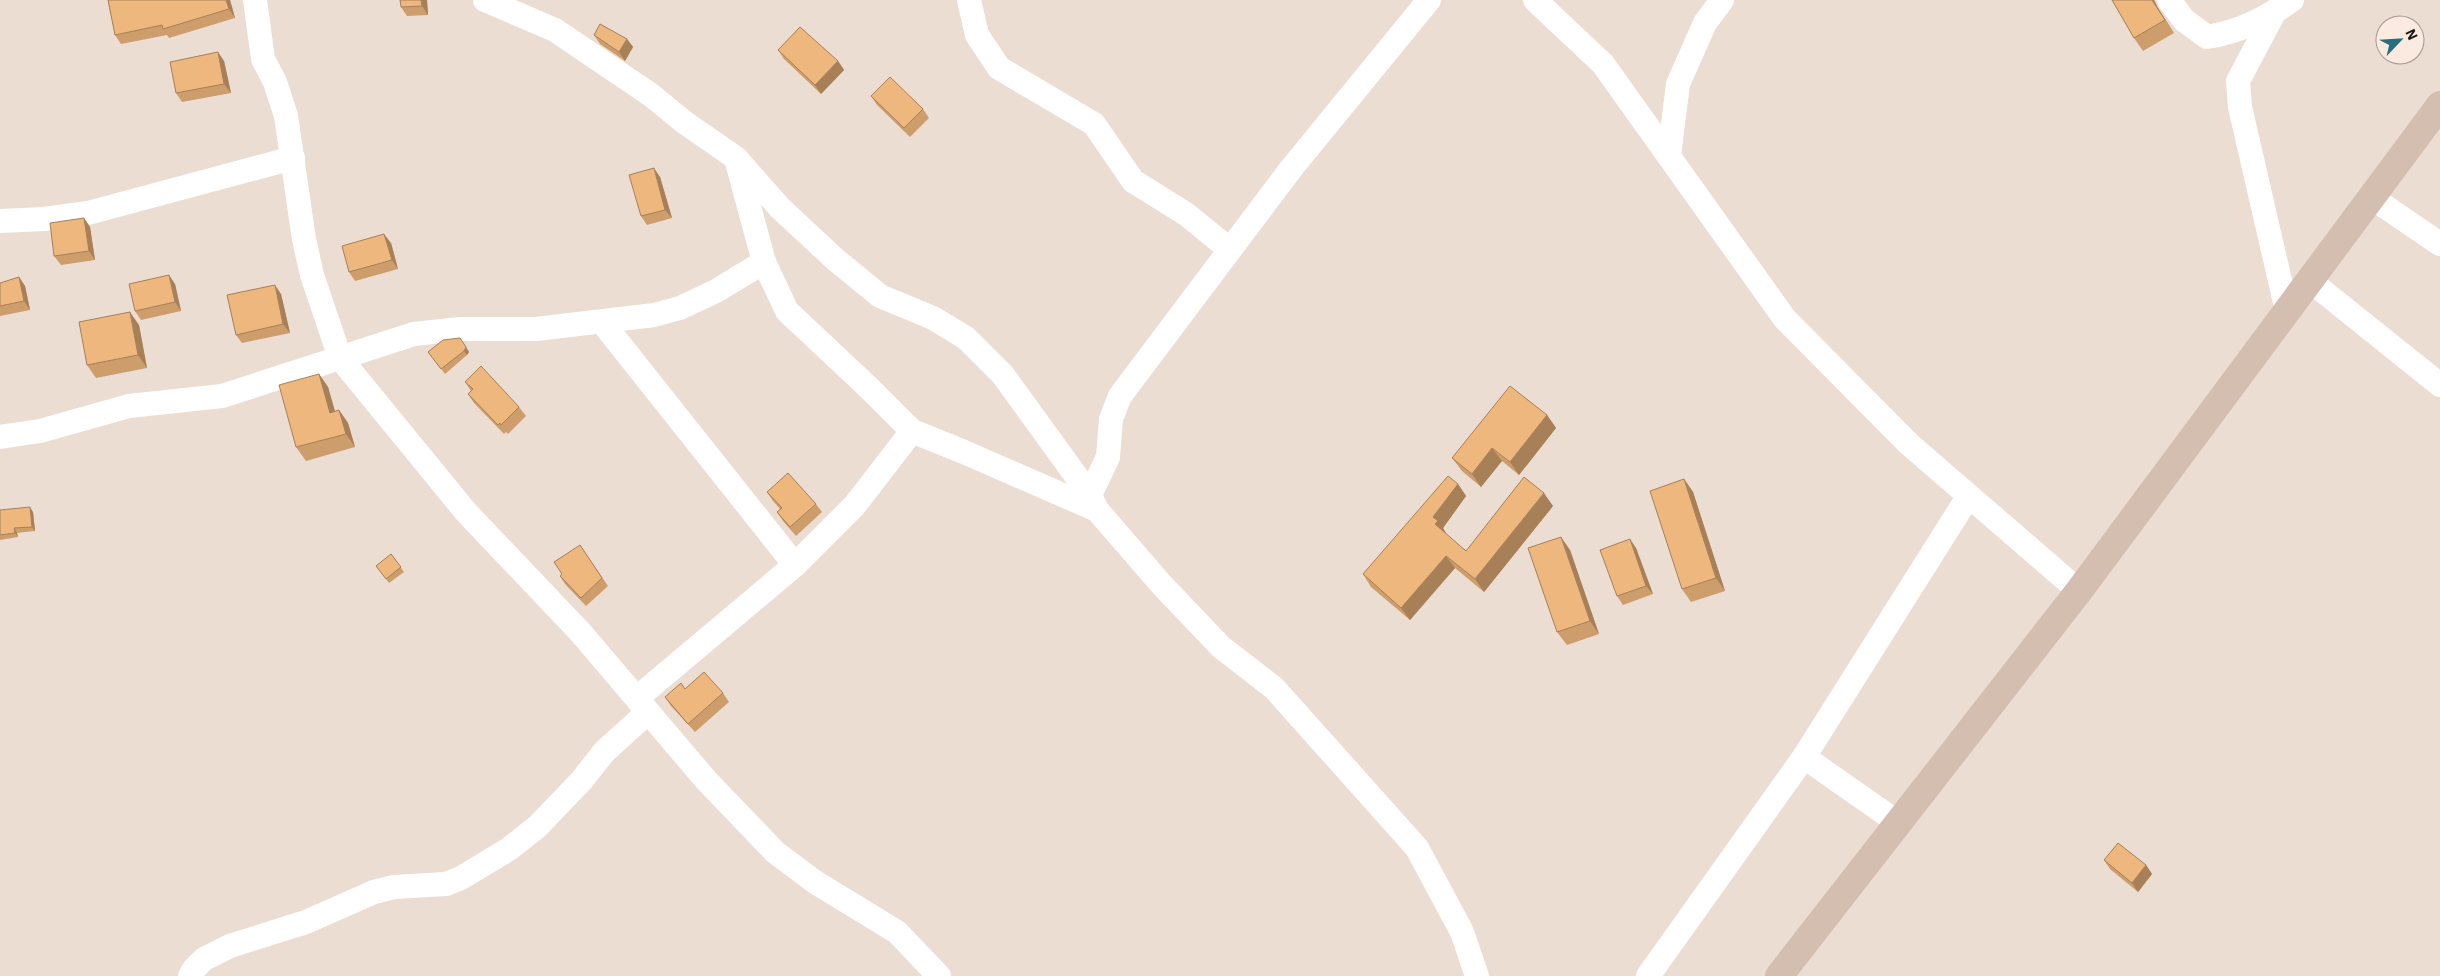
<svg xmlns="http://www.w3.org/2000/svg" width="2440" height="976" font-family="'IBM Plex Sans',sans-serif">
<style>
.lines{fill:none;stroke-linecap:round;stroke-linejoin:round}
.minor{stroke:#fff;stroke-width:24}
.secondary{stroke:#d3beb0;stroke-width:28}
.wall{fill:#cd9d6c}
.shaded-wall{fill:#a78058}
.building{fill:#eeb77e;stroke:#a78058}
</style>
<rect width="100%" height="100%" fill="#ecddd3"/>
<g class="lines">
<!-- minor -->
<g class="minor">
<path d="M255,0L263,59L275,82L286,116L304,239L312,275L340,358L466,512L581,633L706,780L775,852L815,882L897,932L939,976"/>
<path d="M485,0L555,30L651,95L684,122L736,158L780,208L836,260L880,296L933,318L966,338L1003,375L1090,495L1097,510L1161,584L1221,647L1274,688L1417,848L1462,932L1477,976"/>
<path d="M969,0L977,35L999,68L1094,124L1133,181L1186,214L1229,249"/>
<path d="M1535,0L1603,64L1785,319L1909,444L2079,591"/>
<path d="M2169,0L2184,20L2207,37C2239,32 2265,19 2292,0"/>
<path d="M2274,13L2238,81L2240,107L2287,311"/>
<path d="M1669,156L1678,84L1705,23L1722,0"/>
<path d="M737,162L764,262L787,311L869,388L912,431L964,452L1097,510"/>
<path d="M2371,197L2440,244"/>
<path d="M0,221L44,219L88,213L293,158"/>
<path d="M2309,280L2440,385"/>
<path d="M602,322L795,565"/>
<path d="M0,437L40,431L129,406L222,396L414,334L460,329H536L654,315L680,308L716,291L764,262"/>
<path d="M1090,495L1108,457L1111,419L1120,396L1290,170L1429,0"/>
<path d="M637,698L795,565L855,505L912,431"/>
<path d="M1804,757L1897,822"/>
<path d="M190,976L194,969L204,959L230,946L306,922L374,892L394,887L446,884L461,878L509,849L538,826L582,780L604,752L648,712"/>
<path d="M1648,976L1804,757L1968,497"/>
</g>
<!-- secondary -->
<path class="secondary" d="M1779,976L2079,591L2440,105"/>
</g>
<!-- wall -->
<g class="wall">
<path d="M108,0H230L235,18L169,38L167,35L121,44L115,35Z"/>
<path d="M427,0L428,15L407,16L401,7Z"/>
<path d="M2112,0H2154L2158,8L2174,33L2143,51L2134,38Z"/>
<path d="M594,35L627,39L633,47L625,61L600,44Z"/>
<path d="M778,50L838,61L844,70L821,94L784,59Z"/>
<path d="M224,61L231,93L182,102L176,93Z"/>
<path d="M871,96L923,109L929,118L910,137L877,105Z"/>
<path d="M660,177L672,218L647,225L641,216Z"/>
<path d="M84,218L90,227L95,260L61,265L54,256Z"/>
<path d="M391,243L398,269L355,281L349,272Z"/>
<path d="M19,277L25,286L30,310L0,316V283Z"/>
<path d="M175,284L181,311L141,320L135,311Z"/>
<path d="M281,294L290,333L242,343L236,335Z"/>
<path d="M139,325L147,368L96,378L87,365Z"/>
<path d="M460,338L469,352L467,355L445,374L428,352Z"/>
<path d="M319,374L328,387L335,411L339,410L348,423L355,447L306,461L296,447Z"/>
<path d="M465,382L519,407L526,416L508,434L506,432L504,434L474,403L468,394L471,391Z"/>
<path d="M1547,415L1556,428L1519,475L1502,461L1481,487L1462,471L1452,458Z"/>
<path d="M1684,479L1693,492L1725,591L1691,602L1682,589Z"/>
<path d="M1458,484L1466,496L1443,528L1446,534L1466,551L1553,506L1484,592L1455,568L1410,620L1371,587L1363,574Z"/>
<path d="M767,492L816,504L822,512L796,536L783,521L777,512L780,509L773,501Z"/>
<path d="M0,510L33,512L35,531L17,533L18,537L0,540Z"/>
<path d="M580,545L608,586L586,606L565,584L560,576L562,574Z"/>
<path d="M1636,548L1653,594L1623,605L1617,596Z"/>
<path d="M1570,550L1599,634L1567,645L1557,632Z"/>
<path d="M391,554L404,572L389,583L376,566Z"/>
<path d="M723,693L729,702L695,732L671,706L665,697Z"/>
<path d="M2104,860L2146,865L2152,874L2138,892L2110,869Z"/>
</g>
<!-- shaded-wall -->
<g class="shaded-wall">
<path d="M226,0H230L235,18L229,9Z"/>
<path d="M421,0H427L428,15L422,6Z"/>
<path d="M2152,0H2154L2158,8L2174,33Z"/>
<path d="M627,39L633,47L625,61L619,52Z"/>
<path d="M218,52L224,61L231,93L224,84Z"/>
<path d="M838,61L844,70L821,94L815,85Z"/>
<path d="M654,168L660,177L672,218L665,210Z"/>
<path d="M84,218L90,227L95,260L89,251Z"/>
<path d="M384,234L391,243L398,269L392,260Z"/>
<path d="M169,275L175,284L181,311L175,302Z"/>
<path d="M19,277L25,286L30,310L24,301Z"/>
<path d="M275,285L281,294L290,333L283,324Z"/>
<path d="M130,312L139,325L147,368L138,355Z"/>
<path d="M466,347L469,352L467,355L464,351Z"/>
<path d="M319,374L328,387L339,426L330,413Z"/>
<path d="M339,410L348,423L355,447L346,434Z"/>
<path d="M1547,415L1556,428L1519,475L1510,462Z"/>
<path d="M1492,448L1502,461L1481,487L1472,474Z"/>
<path d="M1684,479L1693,492L1725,591L1716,578Z"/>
<path d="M1458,484L1466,496L1443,528L1446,533L1444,536L1435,524L1433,517Z"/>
<path d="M1544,493L1553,506L1484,592L1475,579Z"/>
<path d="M30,507L33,512L35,531L32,527Z"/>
<path d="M14,528L17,533L18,537L15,533Z"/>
<path d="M1561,537L1570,550L1599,634L1590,621Z"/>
<path d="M1630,539L1636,548L1653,594L1646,586Z"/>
<path d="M1446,556L1455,568L1410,620L1401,608Z"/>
<path d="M2146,865L2152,874L2138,892L2132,883Z"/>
</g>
<!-- building -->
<g class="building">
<path d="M108,0H226L229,9L163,29L162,25L115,35Z"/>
<path d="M400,0H421L422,6L401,7Z"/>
<path d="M2112,0H2152L2165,20L2134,38Z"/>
<path d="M600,24L627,39L619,52L594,35Z"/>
<path d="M800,27L838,61L815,85L778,50Z"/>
<path d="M218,52L224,84L176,93L170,62Z"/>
<path d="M890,77L923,109L904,128L871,96Z"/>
<path d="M654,168L665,210L641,216L629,175Z"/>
<path d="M84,218L89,251L54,256L50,223Z"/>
<path d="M384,234L392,260L349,272L342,246Z"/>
<path d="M169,275L175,302L135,311L129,284Z"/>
<path d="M19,277L24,301L0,306V283Z"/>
<path d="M275,285L283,324L236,335L227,295Z"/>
<path d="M130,312L138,355L87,365L79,322Z"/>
<path d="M460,338L466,347L464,351L441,369L428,352L443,340Z"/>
<path d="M481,366L519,407L501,425L500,423L498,425L468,394L473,389L465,382Z"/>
<path d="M319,374L330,413L339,410L346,434L296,447L279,385Z"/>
<path d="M1510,386L1547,415L1510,462L1492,448L1472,474L1452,458Z"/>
<path d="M788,473L816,504L790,527L777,512L782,508L767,492Z"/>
<path d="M1448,476L1458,484L1433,517L1438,521L1435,524L1466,551L1524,477L1544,493L1475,579L1446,556L1401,608L1363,574Z"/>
<path d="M1684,479L1716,578L1682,589L1650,491Z"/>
<path d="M30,507L32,527L14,528L15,533L0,535V510Z"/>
<path d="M1561,537L1590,621L1557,632L1528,548Z"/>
<path d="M1630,539L1646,586L1617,596L1600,550Z"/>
<path d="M580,545L602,578L581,598L560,576L562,574L554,562Z"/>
<path d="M391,554L401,567L386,579L376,566Z"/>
<path d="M704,672L723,693L688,724L665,697L681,683L685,689Z"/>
<path d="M2118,843L2146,865L2132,883L2104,860Z"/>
</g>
<!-- north arrow -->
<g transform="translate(2400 40) rotate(65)"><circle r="24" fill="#faeae0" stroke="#a2968f"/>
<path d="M0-4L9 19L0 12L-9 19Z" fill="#2a6e7e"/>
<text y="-8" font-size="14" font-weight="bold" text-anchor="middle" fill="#1f1916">N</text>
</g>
</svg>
